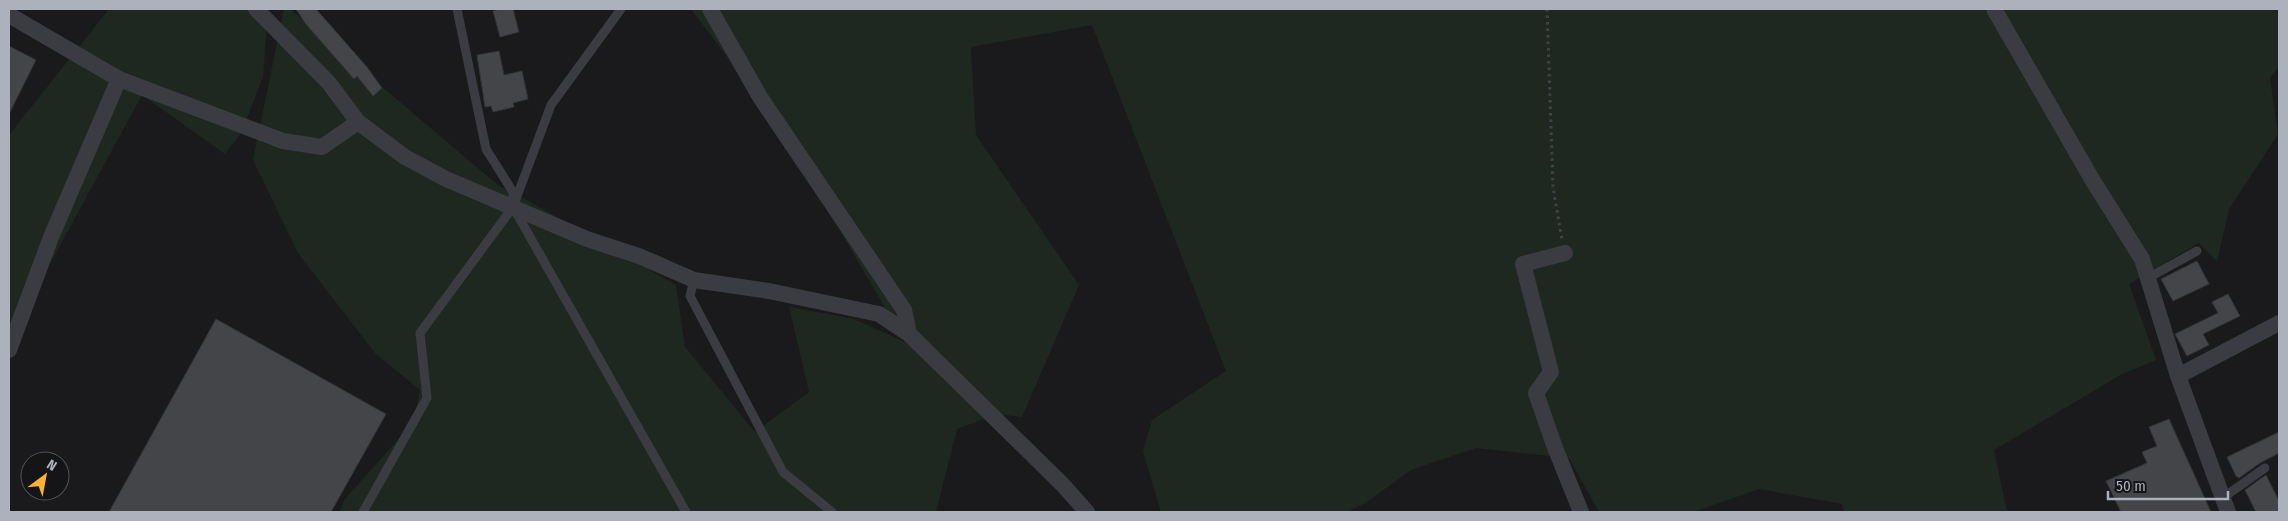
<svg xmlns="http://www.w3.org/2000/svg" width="2288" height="521" font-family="'Fira Sans Condensed',sans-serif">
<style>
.green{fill:#1f2820}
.building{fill:#444549;stroke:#343438}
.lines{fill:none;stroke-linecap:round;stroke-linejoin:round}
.path{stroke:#404348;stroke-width:3;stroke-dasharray:2.5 4;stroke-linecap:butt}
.lane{stroke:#3b3c41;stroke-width:9}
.street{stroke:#3b3c41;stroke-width:16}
</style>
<rect width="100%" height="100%" fill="#1a1a1c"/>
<!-- green -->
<g class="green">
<path d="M109,9H268L263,77L241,133L225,154L142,95L9,339V135Z"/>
<path d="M284,9H290L499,186L513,192L676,285L685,347L755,432L809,392L789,307L854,319L905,342L777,123L691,9H2279V66L2270,78L2278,134L2229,209L2217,262L2199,243L2129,284L2156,360L2122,374L1994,450L2007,512H1844L1842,504L1759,489L1693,512H1599L1569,458L1476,448L1411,470L1367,502L1347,512H1161L1143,451L1152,420L1226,371L1092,25L971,47L976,135L1079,285L1022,417L997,414L957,429L936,512H340L344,500L414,422L420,390L375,353L298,253L253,160Z"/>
</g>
<!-- building -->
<g class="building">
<path d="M296,9H316L367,67L382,88L373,96L357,76L354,79L305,23Z"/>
<path d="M500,9H513L519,32L500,37L493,11Z"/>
<path d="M9,46L36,60L9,114Z"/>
<path d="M499,51L504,75L522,71L528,99L513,103L514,107L493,112L491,106L485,107L477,55Z"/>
<path d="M2197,261L2209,284L2173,301L2161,279Z"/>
<path d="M2228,294L2240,316L2203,334L2209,345L2187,356L2175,334L2218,313L2212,302Z"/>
<path d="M216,319L386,414L331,512H109Z"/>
<path d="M2169,419L2211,512H2121L2106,481L2147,463L2142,452L2157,446L2149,427Z"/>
<path d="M2279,432V453L2260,463L2239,478L2236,476L2227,457Z"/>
<path d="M2266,475L2279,501V512H2256L2245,490Z"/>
</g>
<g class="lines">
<!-- path -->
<path class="path" d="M1547,9L1553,187L1562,240"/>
<!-- lane -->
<g class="lane">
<path d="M457,9L486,149L513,192V207L686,512"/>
<path d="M2148,278L2197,251"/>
<path d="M694,280L690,296L783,472L832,512"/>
<path d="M2221,499L2265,468"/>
<path d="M363,512L427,398L420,333L513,207L551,105L621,9"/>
</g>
<!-- street -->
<g class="street">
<path d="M256,9L329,83L358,122L405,157L446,179L587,239L639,256L694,280L769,291L879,314L909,334L1063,485L1087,512"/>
<path d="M710,9L760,97L904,310L909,334"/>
<path d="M1994,9L2093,181L2142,259L2178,376L2228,512"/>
<path d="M9,15L119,79L283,141L322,147L358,122"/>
<path d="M1565,253L1523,264L1551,372L1536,393L1554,445L1581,512"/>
<path d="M9,350L51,237L119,79"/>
<path d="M2178,376L2279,323"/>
</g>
</g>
<!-- border -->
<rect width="2288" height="521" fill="none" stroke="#acb1bc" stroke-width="20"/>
<!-- north arrow -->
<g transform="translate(45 476) rotate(32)"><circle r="24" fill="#151517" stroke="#515359"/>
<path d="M0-4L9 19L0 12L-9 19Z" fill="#f8b236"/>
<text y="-8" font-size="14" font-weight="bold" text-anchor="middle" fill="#acb1bc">N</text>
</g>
<!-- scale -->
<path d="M2108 491v8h120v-8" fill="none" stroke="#acb1bc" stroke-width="2.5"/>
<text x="2116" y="491" font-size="15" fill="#acb1bc" stroke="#151517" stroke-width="4" paint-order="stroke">50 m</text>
</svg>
